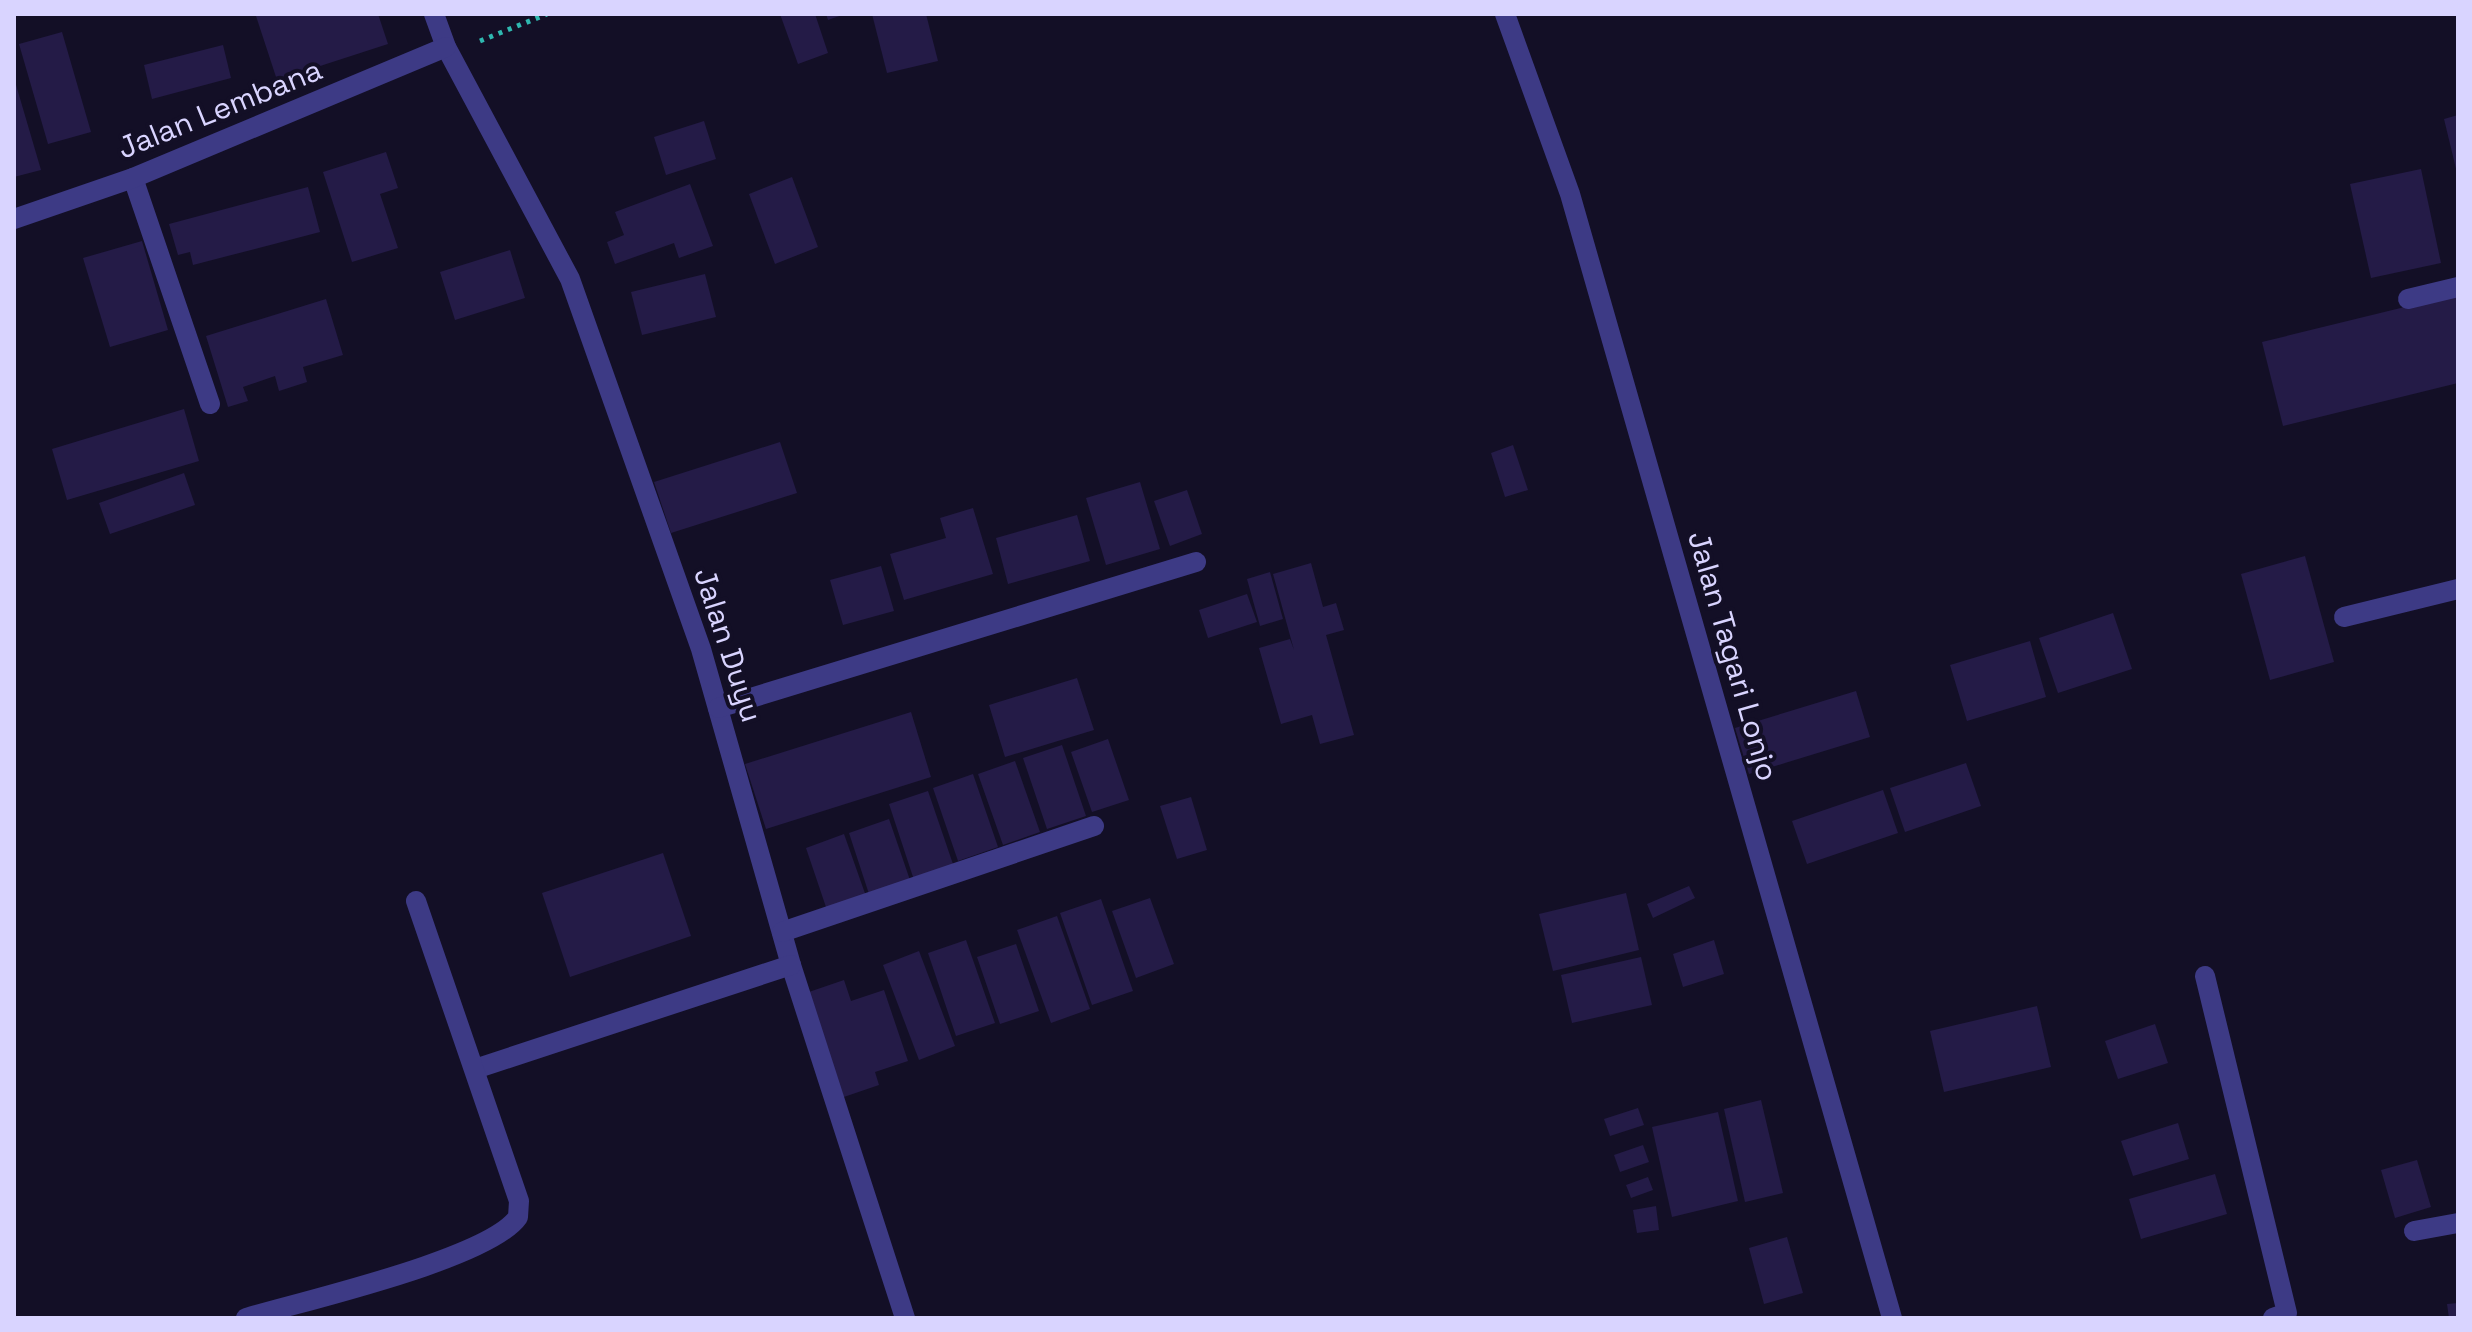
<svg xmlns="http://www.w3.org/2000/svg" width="2472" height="1332" font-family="'Space Grotesk',sans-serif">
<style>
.building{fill:#241b47}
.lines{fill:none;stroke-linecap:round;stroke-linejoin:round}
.path{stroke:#2fb8b0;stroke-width:5;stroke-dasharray:4 6;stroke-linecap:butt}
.minor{stroke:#3d3a85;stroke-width:20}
.labels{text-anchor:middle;stroke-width:8;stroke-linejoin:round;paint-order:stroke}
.street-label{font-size:30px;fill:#d9d4ff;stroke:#130f26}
</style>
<rect width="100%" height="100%" fill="#130f26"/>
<!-- building -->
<g class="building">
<path d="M262,14H378L388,44L277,80L256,16Z"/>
<path d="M780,14H815L828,53L798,64Z"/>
<path d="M826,14H845L828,20Z"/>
<path d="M872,14H926L938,61L887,73Z"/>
<path d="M62,32L91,132L48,144L19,44Z"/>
<path d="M223,45L231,78L152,99L144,65Z"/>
<path d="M14,78L41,170L14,177Z"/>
<path d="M2458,115V173H2457L2444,119Z"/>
<path d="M704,121L716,159L666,175L654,137Z"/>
<path d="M386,152L398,188L380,194L398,248L352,262L323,172Z"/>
<path d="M2421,169L2441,263L2371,278L2350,184Z"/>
<path d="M792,177L818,247L775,264L749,194Z"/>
<path d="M690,184L713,246L679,258L674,243L615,264L607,242L624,235L615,212Z"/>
<path d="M308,187L320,232L193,265L190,252L178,255L169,224Z"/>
<path d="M142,241L168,330L110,347L83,258Z"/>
<path d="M510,250L525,298L455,320L440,272Z"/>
<path d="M705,274L716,317L642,335L631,292Z"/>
<path d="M2458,294V383L2283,426L2262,342Z"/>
<path d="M326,299L343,355L303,367L307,382L279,391L275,376L243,387L248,401L228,407L206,336Z"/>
<path d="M184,409L199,461L67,500L52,449Z"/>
<path d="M780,442L797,493L671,533L654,482Z"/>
<path d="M1513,445L1528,490L1505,497L1491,453Z"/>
<path d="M184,473L195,505L110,534L99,503Z"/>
<path d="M1140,482L1160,549L1106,565L1086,498Z"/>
<path d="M1187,490L1202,534L1170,546L1154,501Z"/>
<path d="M973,508L993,574L904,600L890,554L946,538L940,518Z"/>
<path d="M1077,515L1090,561L1008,584L996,538Z"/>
<path d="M2305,556L2334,662L2270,680L2241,574Z"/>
<path d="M1311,563L1323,607L1336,603L1344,630L1326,635L1354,735L1320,744L1312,715L1281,724L1259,648L1290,639L1294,650L1273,574Z"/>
<path d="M881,566L894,611L843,625L830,580Z"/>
<path d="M1270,572L1283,619L1260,626L1247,579Z"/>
<path d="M1247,594L1257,622L1208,638L1199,610Z"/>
<path d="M2113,613L2132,669L2058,693L2039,638Z"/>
<path d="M2030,641L2046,697L1967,721L1950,665Z"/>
<path d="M1077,678L1094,730L1005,757L989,705Z"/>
<path d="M1856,691L1870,737L1749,774L1735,728Z"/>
<path d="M911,712L931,777L766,829L745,764Z"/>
<path d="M1108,739L1129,800L1092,812L1071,752Z"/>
<path d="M1062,745L1086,816L1047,829L1023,758Z"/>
<path d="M1015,761L1040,832L1003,845L978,774Z"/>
<path d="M1966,763L1981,806L1905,832L1890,788Z"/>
<path d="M973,774L998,847L958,861L933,788Z"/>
<path d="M1883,790L1898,833L1807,864L1792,821Z"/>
<path d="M928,791L954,867L914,880L889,804Z"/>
<path d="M1191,797L1207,850L1177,859L1160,806Z"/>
<path d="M889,819L910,880L869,894L849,833Z"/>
<path d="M844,834L867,899L828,913L806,848Z"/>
<path d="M663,853L691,936L570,977L542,893Z"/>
<path d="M1689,886L1695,898L1653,918L1647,904Z"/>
<path d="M1626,893L1639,950L1553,971L1539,914Z"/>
<path d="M1150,898L1174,964L1136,978L1112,911Z"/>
<path d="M1101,899L1133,991L1092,1005L1060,913Z"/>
<path d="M1057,916L1090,1009L1051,1023L1017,930Z"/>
<path d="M966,940L995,1023L956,1036L928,953Z"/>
<path d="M1714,940L1724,974L1683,987L1673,954Z"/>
<path d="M1016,944L1039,1011L1000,1024L977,957Z"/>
<path d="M919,951L955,1046L919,1060L883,965Z"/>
<path d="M1641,957L1652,1005L1572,1023L1561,975Z"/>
<path d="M844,980L851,1001L884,990L908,1061L875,1072L879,1085L838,1099L803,994Z"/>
<path d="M2037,1006L2051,1067L1944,1092L1930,1031Z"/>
<path d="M2155,1024L2168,1063L2118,1079L2105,1041Z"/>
<path d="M1761,1100L1783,1193L1745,1202L1724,1109Z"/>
<path d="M1638,1108L1644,1125L1610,1136L1604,1119Z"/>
<path d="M1718,1112L1738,1201L1672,1217L1652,1127Z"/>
<path d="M2178,1123L2189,1159L2133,1176L2121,1141Z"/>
<path d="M1643,1145L1649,1162L1620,1172L1614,1155Z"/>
<path d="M2417,1160L2431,1207L2395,1218L2381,1170Z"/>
<path d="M2215,1174L2227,1214L2141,1239L2129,1199Z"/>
<path d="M1648,1177L1653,1190L1631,1198L1626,1185Z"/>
<path d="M1656,1206L1659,1230L1637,1233L1633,1210Z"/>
<path d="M1787,1237L1803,1293L1764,1304L1749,1248Z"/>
<path d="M2458,1303V1318H2449L2447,1304Z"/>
</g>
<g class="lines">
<!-- path -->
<path class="path" d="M480,41L547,14"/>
<!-- minor -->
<g class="minor">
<path d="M434,14L446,47L570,279L701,649L791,965L905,1318"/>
<path d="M1505,14L1570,194L1892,1318"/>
<path d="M133,178L210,404"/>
<path d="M14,219L133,178L446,47"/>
<path d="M2408,299L2458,287"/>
<path d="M2344,617L2458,589"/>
<path d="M718,708L1196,562"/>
<path d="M782,932L1094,826"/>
<path d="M2205,976L2287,1313L2273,1318"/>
<path d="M475,1069L791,965"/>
<path d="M2414,1231L2458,1223"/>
<path d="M246,1318C303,1301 489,1259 518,1217L519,1201L416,901"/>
</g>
</g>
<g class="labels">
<!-- street labels -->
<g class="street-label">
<text transform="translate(220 109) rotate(-22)" y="10">Jalan Lembana</text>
<text transform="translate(728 645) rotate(72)" y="10">Jalan Duyu</text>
<text transform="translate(1733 656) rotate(74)" y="10">Jalan Tagari Lonjo</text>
</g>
</g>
<!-- border -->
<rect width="2472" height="1332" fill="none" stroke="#d9d4ff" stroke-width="32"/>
</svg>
